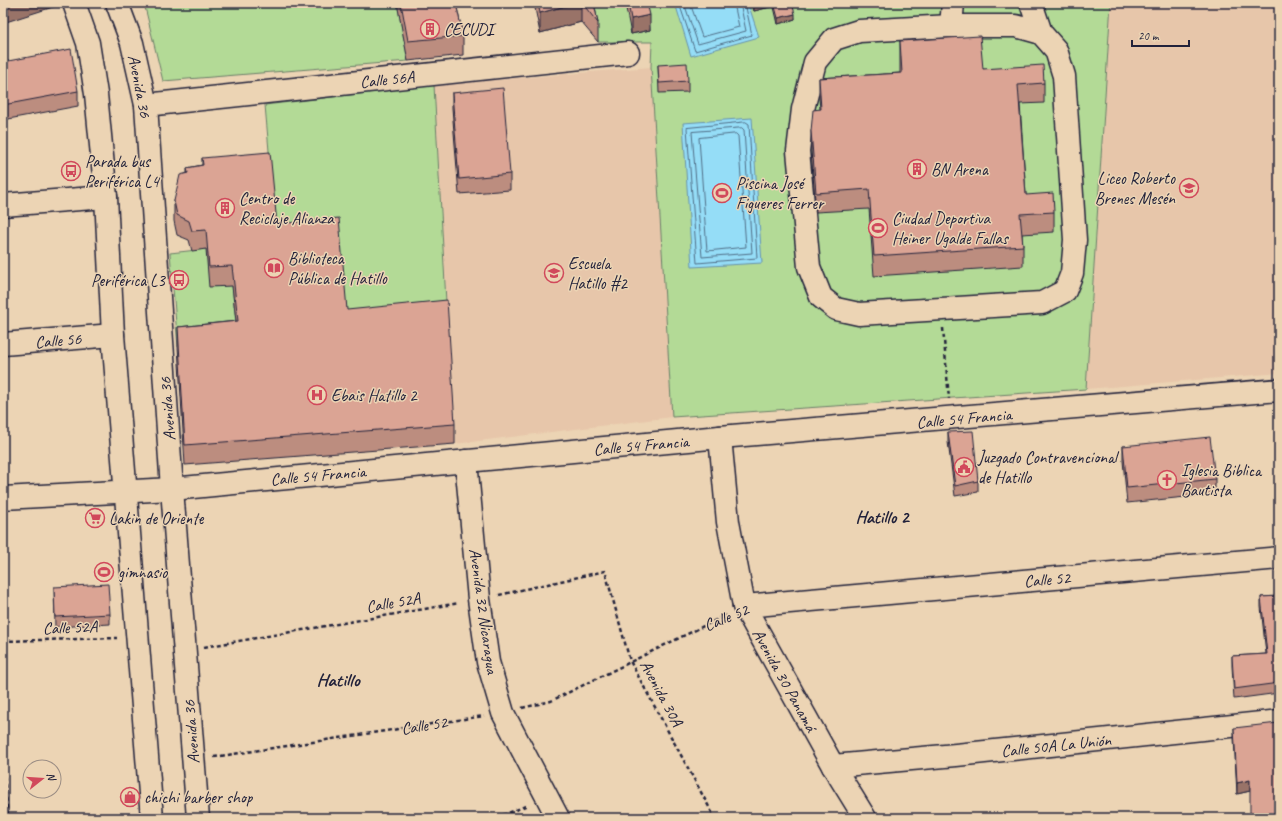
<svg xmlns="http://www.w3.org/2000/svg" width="1282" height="821" font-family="Caveat,sans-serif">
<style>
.built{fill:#e7c6aa}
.green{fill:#b3da96;stroke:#6a7e68}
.water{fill:#95ddf7;stroke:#6792ac}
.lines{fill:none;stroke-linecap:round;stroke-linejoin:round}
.shore{stroke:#506d86;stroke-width:1}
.minor-casing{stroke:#22223b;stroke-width:25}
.path{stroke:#22223b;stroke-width:2.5;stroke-dasharray:4 3;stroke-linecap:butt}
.minor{stroke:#ecd4b4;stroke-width:22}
.wall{fill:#bc8d7f;stroke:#22223b}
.shaded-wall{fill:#997368;stroke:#22223b}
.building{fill:#dba494;stroke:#22223b}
.labels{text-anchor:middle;stroke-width:3;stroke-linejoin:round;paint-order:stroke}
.poi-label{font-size:17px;fill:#22223b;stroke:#ecd4b4;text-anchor:start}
.street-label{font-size:17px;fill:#22223b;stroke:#ecd4b4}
.neighbourhood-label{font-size:18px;font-weight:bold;fill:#22223b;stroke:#ecd4b4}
.quarter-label{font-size:19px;font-weight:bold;fill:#22223b;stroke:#ecd4b4}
</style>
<rect width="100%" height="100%" fill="#ecd4b4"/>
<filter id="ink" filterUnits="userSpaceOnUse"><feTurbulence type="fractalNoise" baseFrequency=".025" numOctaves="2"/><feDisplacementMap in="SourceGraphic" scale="8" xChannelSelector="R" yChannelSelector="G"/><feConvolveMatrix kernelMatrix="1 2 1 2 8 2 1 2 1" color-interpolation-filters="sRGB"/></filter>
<g filter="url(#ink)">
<!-- built -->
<g class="built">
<path d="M1111,3H1279V373L1086,389Z"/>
<path d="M651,67L672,417L455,444L434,85Z"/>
</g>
<!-- green -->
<g class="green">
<path d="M144,3H397L408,61L163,81Z"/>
<path d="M590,3H1111L1086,389L672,417L651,67L652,42H598Z"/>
<path d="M434,85L447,320L178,347L170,253L206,249L232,286L237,332L277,243L265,105Z"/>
</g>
<!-- water -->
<g class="water">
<path d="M675,3H748L759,37L691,56Z"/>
<path d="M752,118L762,263L692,267L683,123Z"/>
</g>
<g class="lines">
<!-- shore -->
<g class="shore">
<path d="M679,3L695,51L752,35L745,3"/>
<path d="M684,3L698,44L746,31L740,3"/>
<path d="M690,3L702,37L739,27L734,3"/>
<path d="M746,122L749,124L757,258L697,263L687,128Z"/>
<path d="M742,128L744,130L752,253L702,257L692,132Z"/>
<path d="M736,134L738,136L746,247L707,251L699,138Z"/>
</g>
<!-- minor casing -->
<g class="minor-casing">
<g id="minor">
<path d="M74,3L88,43L96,94L106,197L113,335L152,818"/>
<path d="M117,3L132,43L146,105L172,489L198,818"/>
<path d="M1031,3L1041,33"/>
<path d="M951,26H1016L1041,33L1056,50L1064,76L1075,240L1072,273L1065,291L1042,303L859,314L836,309L821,297L809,267L798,151L803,109L815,62L834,39L859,31Z"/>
<path d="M951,26L953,3"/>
<path d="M146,105L628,53"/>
<path d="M3,205L106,197"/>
<path d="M3,344L113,335"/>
<path d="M720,437L728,522L744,606L833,766L865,818"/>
<path d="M466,461L479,599L488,662L503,713L558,818"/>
<path d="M3,498L172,489L720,437L1279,390"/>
<path d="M744,606L1279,558"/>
<path d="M833,766L956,755L1279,721"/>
</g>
</g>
<!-- path -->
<g class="path">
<path d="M943,328L949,399"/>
<path d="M499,595L605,571L630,661L715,818"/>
<path d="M3,641L117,638"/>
<path d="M204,647L459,603"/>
<path d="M522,708L551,701L726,615"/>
<path d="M214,757L484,716"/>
<path d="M3,763L8,818"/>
<path d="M496,818L528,805"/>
</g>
<!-- minor -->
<use href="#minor" class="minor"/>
</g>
<!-- wall -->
<g class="wall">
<path d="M397,3H456L463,36V55L408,61Z"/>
<path d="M534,3H594L598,23V42L581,22L540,33Z"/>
<path d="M625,3H647L650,30L631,34Z"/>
<path d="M751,3H770V7L754,11Z"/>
<path d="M773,3H792L795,19L778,24Z"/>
<path d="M900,41L983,69L1044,83V103L1020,104L1026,195L1054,212V232L1022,234L1023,246V266L874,276L869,209L816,212L811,151V131L820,109L819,98V78L900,73Z"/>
<path d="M3,62L78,91V106L3,120Z"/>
<path d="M658,65L688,81V92L659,93Z"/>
<path d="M452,93L510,174V190L459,194L452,108Z"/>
<path d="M202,158L277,224L347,310L455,424V444L185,465L178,347V327L236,321L232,286L209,287L206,249L192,251L189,240L177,235L174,221V201L187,173V168L202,165Z"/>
<path d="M948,432L978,481V492L955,496L948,442Z"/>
<path d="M1123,446L1215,479V494L1127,503L1123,461Z"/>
<path d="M54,587L110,614V624L55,627Z"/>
<path d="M1279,596V693L1234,699L1232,666V656L1266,654L1261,607V597Z"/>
<path d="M1234,728L1250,791L1237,794L1234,738Z"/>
</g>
<!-- shaded-wall -->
<g class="shaded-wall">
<path d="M17,3H56V6L3,23V7Z"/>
<path d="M576,3H581V22L540,33V13Z"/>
<path d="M764,3H770V7L754,11V6Z"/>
<path d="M795,14V19L778,24V18Z"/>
<path d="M650,15V30L631,34V19Z"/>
<path d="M1250,780V791L1237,794V783Z"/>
</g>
<!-- building -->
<g class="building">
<path d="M3,3H17L3,7Z"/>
<path d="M401,3H456L463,36L408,41Z"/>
<path d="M538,3H576L540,13Z"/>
<path d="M582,3H594L598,23Z"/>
<path d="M628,3H647L650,15L631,19Z"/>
<path d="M753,3H764L754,6Z"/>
<path d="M774,3H792L795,14L778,18Z"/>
<path d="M980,36L983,69L1043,65L1044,83L1018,85L1026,195L1053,193L1054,212L1020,214L1023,246L874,256L869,189L816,193L811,131L813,110L821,109L819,78L902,73L900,41Z"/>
<path d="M71,49L78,91L3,105V62Z"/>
<path d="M687,63L688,81L659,83L658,65Z"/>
<path d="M503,88L510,174L459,179L452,93Z"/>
<path d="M270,152L277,224L339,218L347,310L447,300L455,424L185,445L178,327L238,321L232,266L209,267L206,230L192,231L189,221L177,215L174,201L180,175L188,173L187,168L203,165L202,158Z"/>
<path d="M973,431L978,481L955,486L948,432Z"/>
<path d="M1210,437L1215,479L1127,488L1123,446Z"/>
<path d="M108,584L110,614L55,617L54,587Z"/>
<path d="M1279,596V683L1234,689L1232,656L1267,654L1261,597Z"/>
<path d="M1278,723L1279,818H1250V780L1237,783L1234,728Z"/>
</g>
</g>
<!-- icons -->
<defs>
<g id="building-ring" transform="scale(1)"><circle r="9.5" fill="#ecd4b4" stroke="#d1495b" stroke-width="1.5"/><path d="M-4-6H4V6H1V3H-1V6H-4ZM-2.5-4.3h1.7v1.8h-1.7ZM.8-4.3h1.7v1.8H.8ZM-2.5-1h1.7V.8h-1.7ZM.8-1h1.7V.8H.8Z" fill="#d1495b"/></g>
<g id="bus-ring" transform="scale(1)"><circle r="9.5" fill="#ecd4b4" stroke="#d1495b" stroke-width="1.5"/><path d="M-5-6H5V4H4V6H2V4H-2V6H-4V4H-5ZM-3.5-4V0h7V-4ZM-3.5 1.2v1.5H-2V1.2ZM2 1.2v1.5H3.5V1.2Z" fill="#d1495b"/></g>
<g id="school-ring" transform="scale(1)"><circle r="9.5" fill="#ecd4b4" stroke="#d1495b" stroke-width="1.5"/><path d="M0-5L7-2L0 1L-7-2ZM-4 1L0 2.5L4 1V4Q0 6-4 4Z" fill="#d1495b"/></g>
<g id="stadium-ring" transform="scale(1)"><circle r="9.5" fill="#ecd4b4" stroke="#d1495b" stroke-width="1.5"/><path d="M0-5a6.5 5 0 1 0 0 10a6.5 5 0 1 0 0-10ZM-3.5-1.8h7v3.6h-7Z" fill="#d1495b"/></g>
<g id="library-ring" transform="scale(1)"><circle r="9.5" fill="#ecd4b4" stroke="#d1495b" stroke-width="1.5"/><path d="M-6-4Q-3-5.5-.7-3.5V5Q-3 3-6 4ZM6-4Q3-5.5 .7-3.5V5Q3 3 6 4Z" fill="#d1495b"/></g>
<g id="hospital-ring" transform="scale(1)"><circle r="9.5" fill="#ecd4b4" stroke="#d1495b" stroke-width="1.5"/><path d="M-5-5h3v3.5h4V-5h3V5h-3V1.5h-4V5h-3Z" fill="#d1495b"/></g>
<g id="civic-ring" transform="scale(1)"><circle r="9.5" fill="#ecd4b4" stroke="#d1495b" stroke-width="1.5"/><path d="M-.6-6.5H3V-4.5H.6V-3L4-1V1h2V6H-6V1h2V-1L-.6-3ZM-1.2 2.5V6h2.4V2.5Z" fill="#d1495b"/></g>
<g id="church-ring" transform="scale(1)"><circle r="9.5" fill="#ecd4b4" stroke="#d1495b" stroke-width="1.5"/><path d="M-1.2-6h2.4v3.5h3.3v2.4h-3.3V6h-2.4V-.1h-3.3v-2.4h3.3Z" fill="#d1495b"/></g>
<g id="supermarket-ring" transform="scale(1)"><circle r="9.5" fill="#ecd4b4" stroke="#d1495b" stroke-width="1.5"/><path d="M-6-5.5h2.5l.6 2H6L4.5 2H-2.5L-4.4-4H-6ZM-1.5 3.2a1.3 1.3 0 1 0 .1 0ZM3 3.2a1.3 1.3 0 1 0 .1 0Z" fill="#d1495b"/></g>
<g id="shop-ring" transform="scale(1)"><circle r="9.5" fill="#ecd4b4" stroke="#d1495b" stroke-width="1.5"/><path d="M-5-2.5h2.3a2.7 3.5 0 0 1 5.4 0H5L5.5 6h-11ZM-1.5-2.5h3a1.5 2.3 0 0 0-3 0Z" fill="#d1495b"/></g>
</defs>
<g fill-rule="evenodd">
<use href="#building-ring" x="430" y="29"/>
<use href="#building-ring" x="917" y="169"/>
<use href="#bus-ring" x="71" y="171"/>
<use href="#school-ring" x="1189" y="188"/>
<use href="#stadium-ring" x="722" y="193"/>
<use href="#building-ring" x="225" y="208"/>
<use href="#stadium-ring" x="878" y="228"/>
<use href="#library-ring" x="274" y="268"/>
<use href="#school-ring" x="554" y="273"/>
<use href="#bus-ring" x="179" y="280"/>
<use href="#hospital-ring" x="317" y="395"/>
<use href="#civic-ring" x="964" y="467"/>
<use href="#church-ring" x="1167" y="480"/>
<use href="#supermarket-ring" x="95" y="518"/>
<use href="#stadium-ring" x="104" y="572"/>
<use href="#shop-ring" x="130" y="797"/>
</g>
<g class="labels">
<!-- poi labels -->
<g class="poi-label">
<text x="444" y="35">CECUDI</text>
<text x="85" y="167">Parada bus<tspan x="85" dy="20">Periférica L4</tspan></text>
<text x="931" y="175">BN Arena</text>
<text x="1175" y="184" text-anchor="end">Liceo Roberto<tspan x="1175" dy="20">Brenes Mesén</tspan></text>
<text x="736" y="189">Piscina José<tspan x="736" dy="20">Figueres Ferrer</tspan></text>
<text x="239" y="204">Centro de<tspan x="239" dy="20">Reciclaje Alianza</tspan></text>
<text x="892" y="224">Ciudad Deportiva<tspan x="892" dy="20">Heiner Ugalde Fallas</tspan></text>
<text x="288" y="264">Biblioteca<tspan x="288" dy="20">Pública de Hatillo</tspan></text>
<text x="568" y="269">Escuela<tspan x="568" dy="20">Hatillo #2</tspan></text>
<text x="165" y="286" text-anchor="end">Periférica L3</text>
<text x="331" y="401">Ebais Hatillo 2</text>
<text x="978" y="463">Juzgado Contravencional<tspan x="978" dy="20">de Hatillo</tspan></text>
<text x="1181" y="476">Iglesia Biblica<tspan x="1181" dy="20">Bautista</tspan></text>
<text x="109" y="524">Lakin de Oriente</text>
<text x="118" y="578">gimnasio</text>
<text x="144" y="803">chichi barber shop</text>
</g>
<!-- street labels -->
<g class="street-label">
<text transform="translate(387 79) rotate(-6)" y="6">Calle 56A</text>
<text transform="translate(140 86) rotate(79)" y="6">Avenida 36</text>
<text transform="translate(58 340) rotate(-5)" y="6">Calle 56</text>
<text transform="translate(167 409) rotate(-94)" y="6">Avenida 36</text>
<text transform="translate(964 418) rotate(-5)" y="6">Calle 54 Francia</text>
<text transform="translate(641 445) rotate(-5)" y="6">Calle 54 Francia</text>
<text transform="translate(318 475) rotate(-5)" y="6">Calle 54 Francia</text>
<text transform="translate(1047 579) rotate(-5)" y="6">Calle 52</text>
<text transform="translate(393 602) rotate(-10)" y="6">Calle 52A</text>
<text transform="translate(484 611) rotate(82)" y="6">Avenida 32 Nicaragua</text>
<text transform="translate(726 617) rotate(-22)" y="6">Calle 52</text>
<text transform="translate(70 627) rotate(-2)" y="6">Calle 52A</text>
<text transform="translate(785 680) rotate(61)" y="6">Avenida 30 Panamá</text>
<text transform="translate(662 693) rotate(62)" y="6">Avenida 30A</text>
<text transform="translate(424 725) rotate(-9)" y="6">Calle 52</text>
<text transform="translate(191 732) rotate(-94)" y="6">Avenida 36</text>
<text transform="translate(1056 745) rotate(-6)" y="6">Calle 50A La Unión</text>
</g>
<!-- neighbourhood labels -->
<g class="neighbourhood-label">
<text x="882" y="523">Hatillo 2</text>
</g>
<!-- quarter labels -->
<g class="quarter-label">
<text x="338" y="686">Hatillo</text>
</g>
</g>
<!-- margin -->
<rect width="1282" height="821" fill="none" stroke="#ecd4b4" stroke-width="16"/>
<rect x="8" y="8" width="1266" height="805" fill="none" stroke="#22223b" stroke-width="1.5" filter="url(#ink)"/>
<!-- north arrow -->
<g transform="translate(42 779) rotate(73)"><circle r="19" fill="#ecd4b4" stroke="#9b8d84"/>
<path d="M0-3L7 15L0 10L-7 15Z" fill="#d1495b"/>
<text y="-6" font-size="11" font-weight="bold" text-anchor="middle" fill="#22223b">N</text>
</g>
<!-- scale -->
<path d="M1132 40v6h57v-6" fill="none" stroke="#22223b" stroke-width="2"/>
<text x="1138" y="40" font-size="12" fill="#22223b" stroke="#ecd4b4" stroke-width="3" paint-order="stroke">20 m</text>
</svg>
